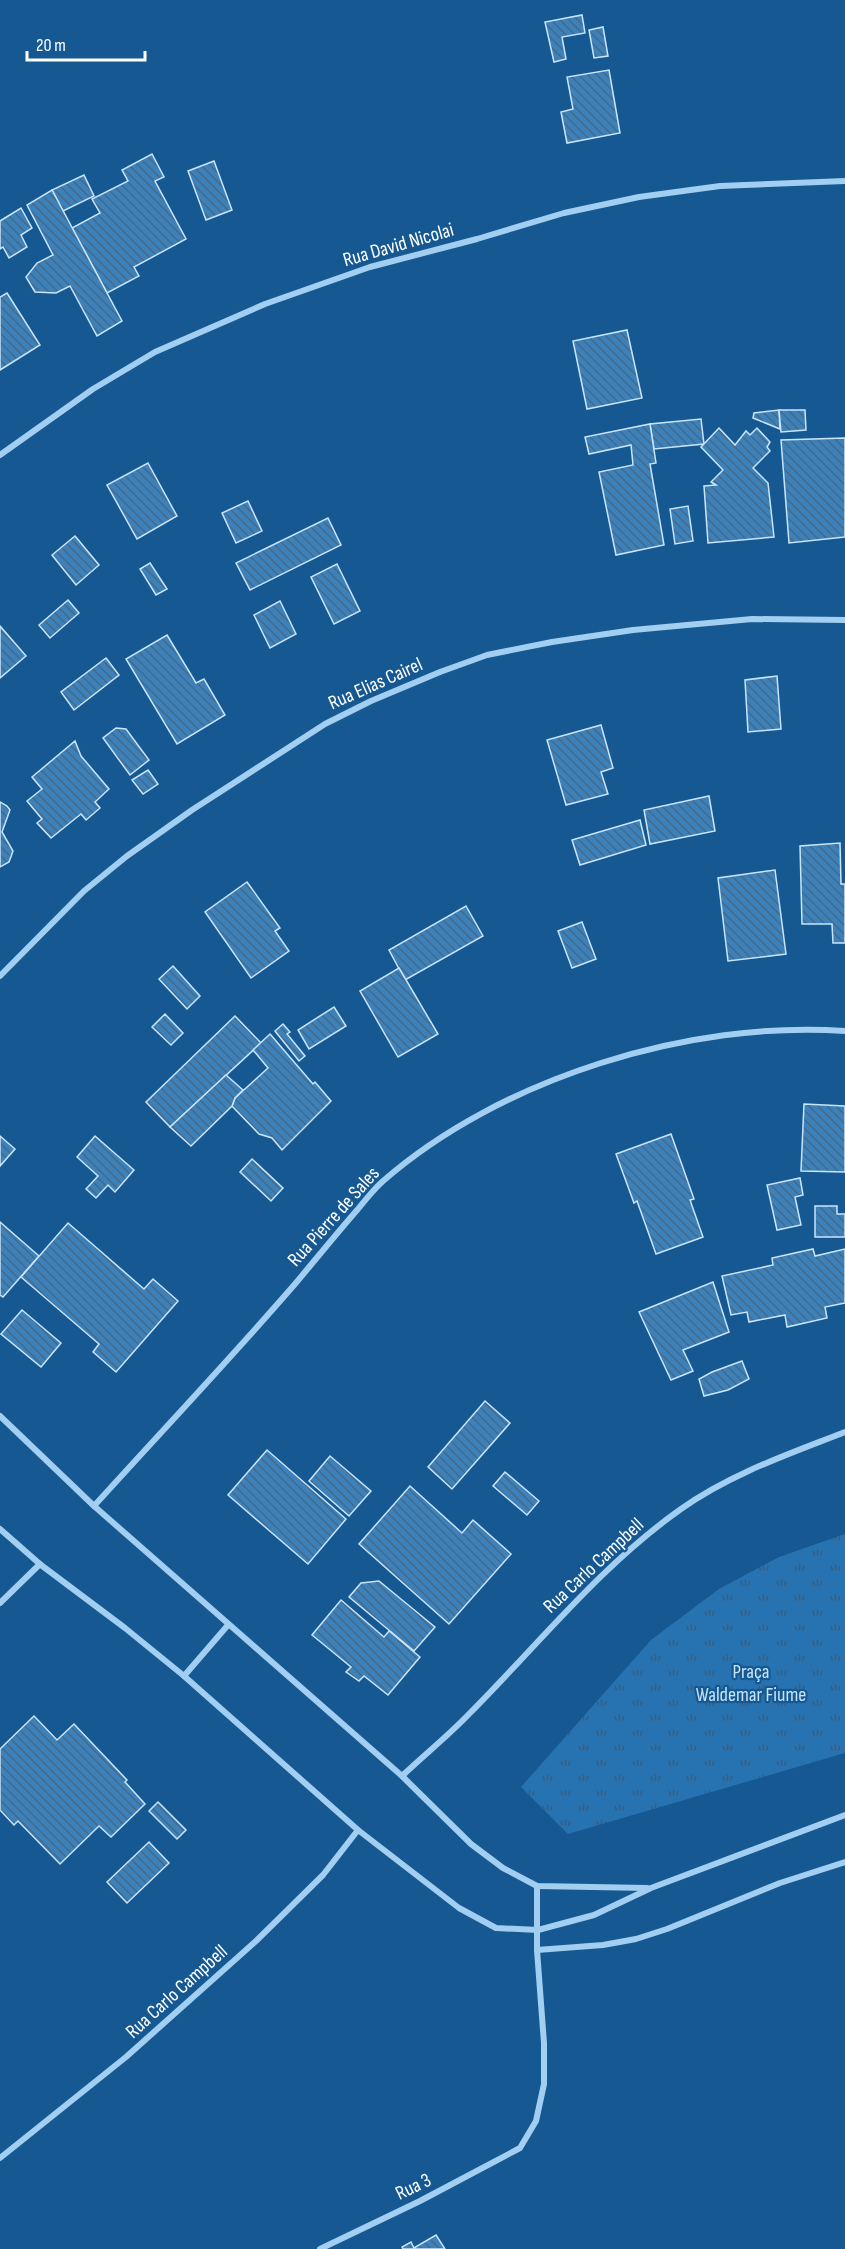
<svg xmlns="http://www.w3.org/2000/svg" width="845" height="2249" font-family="'Sofia Sans Condensed',sans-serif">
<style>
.park{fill:url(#park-tufts)}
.building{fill:url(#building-back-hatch);stroke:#c9e5fc;stroke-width:1.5}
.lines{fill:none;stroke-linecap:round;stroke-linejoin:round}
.minor{stroke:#a2cef1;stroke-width:6}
.labels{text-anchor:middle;stroke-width:4.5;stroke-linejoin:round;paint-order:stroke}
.street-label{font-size:20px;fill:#fff;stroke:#155892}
.park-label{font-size:20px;fill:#c9e5fc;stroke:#155892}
</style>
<defs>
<pattern id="park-tufts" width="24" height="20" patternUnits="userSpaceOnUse" patternTransform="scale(1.5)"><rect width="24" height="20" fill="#2772b1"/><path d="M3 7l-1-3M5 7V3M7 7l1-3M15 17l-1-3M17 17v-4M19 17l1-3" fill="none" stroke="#3b5d79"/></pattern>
<pattern id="building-back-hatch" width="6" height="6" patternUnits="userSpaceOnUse" patternTransform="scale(1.5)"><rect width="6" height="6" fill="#3d81ba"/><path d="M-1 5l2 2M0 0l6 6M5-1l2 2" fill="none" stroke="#446988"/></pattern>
</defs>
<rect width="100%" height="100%" fill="#155892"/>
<!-- park -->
<path class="park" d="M845,1534V1753L568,1834L521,1787L651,1640L719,1589L779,1557Z"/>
<!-- building -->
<g class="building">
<path d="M582,15L585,33L562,37L566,59L554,62L545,22Z"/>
<path d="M603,27L608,56L594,58L589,30Z"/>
<path d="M609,70L620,133L567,143L561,112L573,109L567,77Z"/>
<path d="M152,154L164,177L155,181L186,239L134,267L139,276L107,293L72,228L100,213L92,199L128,181L122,170Z"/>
<path d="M214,161L232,210L206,220L188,171Z"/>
<path d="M84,175L94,196L63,211L52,190Z"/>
<path d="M52,190L122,321L97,336L70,286L56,293L35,292L26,277L37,263L53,255L27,205Z"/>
<path d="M21,208L32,228L21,235L27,247L9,258L3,247L0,249V221Z"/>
<path d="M7,293L40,345L0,370V297Z"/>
<path d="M627,330L642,398L587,409L573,341Z"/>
<path d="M779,410L780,429L753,418L754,413Z"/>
<path d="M779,410H805L806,430L781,432Z"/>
<path d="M701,419L704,444L654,449L650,424Z"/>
<path d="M650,424L656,463L650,464L664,545L616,555L599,472L633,465L631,445L589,454L585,437Z"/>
<path d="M719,428L735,445L746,431L750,435L757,428L770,442L767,447L770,451L753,468L768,483L774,537L708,543L704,486L716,485L711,482L723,470L701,447Z"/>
<path d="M845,438V537L789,543L781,440Z"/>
<path d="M148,463L177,516L137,539L107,485Z"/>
<path d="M248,501L262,531L236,543L222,513Z"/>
<path d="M688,506L693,541L675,544L670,509Z"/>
<path d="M328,518L341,545L250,590L236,563Z"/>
<path d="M75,536L99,565L76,585L52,555Z"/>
<path d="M150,563L167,589L156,595L140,569Z"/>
<path d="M337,564L360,611L334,624L311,577Z"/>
<path d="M68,600L79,613L50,638L39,625Z"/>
<path d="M280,601L296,634L270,648L254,615Z"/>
<path d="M0,626L26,656L0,678Z"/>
<path d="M167,635L196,683L204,679L225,715L177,744L126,659Z"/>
<path d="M106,658L119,675L74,710L61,692Z"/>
<path d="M777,676L781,729L748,732L745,680Z"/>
<path d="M601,725L613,768L601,772L608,794L566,805L547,740Z"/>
<path d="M116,728L126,729L149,760L130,775L103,738Z"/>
<path d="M75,741L81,756L109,789L95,802L100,808L86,820L81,814L51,838L37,823L42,819L27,801L42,789L32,777Z"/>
<path d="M148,770L158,784L143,794L132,780Z"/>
<path d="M709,796L715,831L650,844L644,810Z"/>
<path d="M0,802L7,806L10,810L2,832L13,851L9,862L0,867Z"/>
<path d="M640,820L646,845L580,865L572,840Z"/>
<path d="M840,843L841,884H845V943H833L832,924H802L800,846Z"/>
<path d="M775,870L786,954L728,961L718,878Z"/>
<path d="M247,882L280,928L275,931L289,951L251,978L205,912Z"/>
<path d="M466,906L483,936L405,980L389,950Z"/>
<path d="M582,922L596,959L572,968L558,931Z"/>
<path d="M173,966L200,996L187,1009L159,979Z"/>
<path d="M399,968L438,1034L398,1057L360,991Z"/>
<path d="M334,1007L346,1026L309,1049L298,1030Z"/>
<path d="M165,1014L183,1033L171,1045L152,1027Z"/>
<path d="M235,1016L261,1043L170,1127L146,1102Z"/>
<path d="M283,1024L290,1032L287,1034L305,1056L299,1061L275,1031Z"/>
<path d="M270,1034L313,1084L315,1082L331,1101L282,1150L272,1138L259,1134L232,1106L235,1098L268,1068L253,1050Z"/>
<path d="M226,1075L243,1090L235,1098L232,1106L191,1146L170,1127Z"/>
<path d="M804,1104L845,1106V1172L801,1171Z"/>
<path d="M671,1134L694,1199L690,1200L703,1237L656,1254L637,1201L634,1203L616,1154Z"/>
<path d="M0,1136L15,1149L0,1166Z"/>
<path d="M95,1136L134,1170L115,1192L108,1185L96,1198L86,1189L98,1176L77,1157Z"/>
<path d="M252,1159L283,1188L271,1201L240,1172Z"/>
<path d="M800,1178L803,1195L795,1197L801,1225L777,1230L767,1185Z"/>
<path d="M815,1206H837V1214H845V1237H815Z"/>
<path d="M0,1222L39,1256L3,1297L0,1295Z"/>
<path d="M68,1223L144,1289L153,1279L178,1301L116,1372L93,1352L99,1344L21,1277Z"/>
<path d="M813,1249L815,1256L845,1249V1303L825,1307L827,1318L787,1327L785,1315L749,1322L747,1312L731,1315L722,1276L773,1265L772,1258Z"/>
<path d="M713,1282L729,1332L683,1350L693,1371L671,1380L639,1312Z"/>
<path d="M22,1310L61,1343L41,1367L1,1334Z"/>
<path d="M742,1361L749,1379L728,1390L704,1396L699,1379L712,1372Z"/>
<path d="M485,1401L510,1423L452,1489L428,1467Z"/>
<path d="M267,1450L346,1519L308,1564L228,1495Z"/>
<path d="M330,1456L371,1491L349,1516L309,1481Z"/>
<path d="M505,1472L539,1501L527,1515L493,1486Z"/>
<path d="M410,1486L462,1533L473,1520L511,1554L449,1624L359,1544Z"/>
<path d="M379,1581L435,1627L414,1651L349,1597L361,1583Z"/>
<path d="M341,1600L384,1637L389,1631L420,1657L388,1695L364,1676L359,1681L346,1672L351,1667L312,1635Z"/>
<path d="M34,1716L57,1740L74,1724L127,1780L125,1782L145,1804L111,1837L99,1826L60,1864L18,1821L14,1825L0,1810V1749Z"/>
<path d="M158,1802L186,1830L177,1839L149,1811Z"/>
<path d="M149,1842L169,1863L127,1903L107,1882Z"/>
<path d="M436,2235L445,2249H403L402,2247L411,2242L414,2248Z"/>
</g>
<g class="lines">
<!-- minor -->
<g class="minor">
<path d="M0,455L93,389L155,352L265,304L370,267L477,239L564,213L639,197L720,186L845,181"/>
<path d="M0,976L84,891L127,856L192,810L325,724L371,701L440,672L487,655L552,642L633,630L752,619L845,620"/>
<path d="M0,1416L94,1506L402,1776L471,1844L503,1868L537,1886L647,1888"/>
<path d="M94,1506C161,1432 230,1359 295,1284C316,1259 337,1233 358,1209C366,1199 374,1189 383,1181C501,1078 690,1020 845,1031"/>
<path d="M0,1529L41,1565L125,1628L184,1676L358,1830L459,1908L496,1928L538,1930L594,1915L651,1888L845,1815"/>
<path d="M0,1603L40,1564"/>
<path d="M184,1676L228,1625"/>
<path d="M402,1776C424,1755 448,1736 469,1714C538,1645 600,1566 681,1509C730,1474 789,1454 845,1432"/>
<path d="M537,1950L603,1945L636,1939L667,1929L780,1883L845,1862"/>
<path d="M0,2158L126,2057L256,1941L323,1875L358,1830"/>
<path d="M320,2249L420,2201L520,2148L536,2121L544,2084V2043L537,1950V1886"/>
</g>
</g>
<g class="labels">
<!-- street labels -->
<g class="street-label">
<text transform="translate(398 244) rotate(-16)" y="7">Rua David Nicolai</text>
<text transform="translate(375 683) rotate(-24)" y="7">Rua Elias Cairel</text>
<text transform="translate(333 1216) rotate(-48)" y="7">Rua Pierre de Sales</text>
<text transform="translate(593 1565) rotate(-43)" y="7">Rua Carlo Campbell</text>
<text transform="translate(176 1991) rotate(-42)" y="7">Rua Carlo Campbell</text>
<text transform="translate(413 2186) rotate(-26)" y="7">Rua 3</text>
</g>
<!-- park labels -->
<g class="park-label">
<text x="751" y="1678">Praça<tspan x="751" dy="23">Waldemar Fiume</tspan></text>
</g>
</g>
<!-- scale -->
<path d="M27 51v9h118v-9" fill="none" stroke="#ffffff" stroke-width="3"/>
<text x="36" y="51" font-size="18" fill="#ffffff" stroke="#155892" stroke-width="4.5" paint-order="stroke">20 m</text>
</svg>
